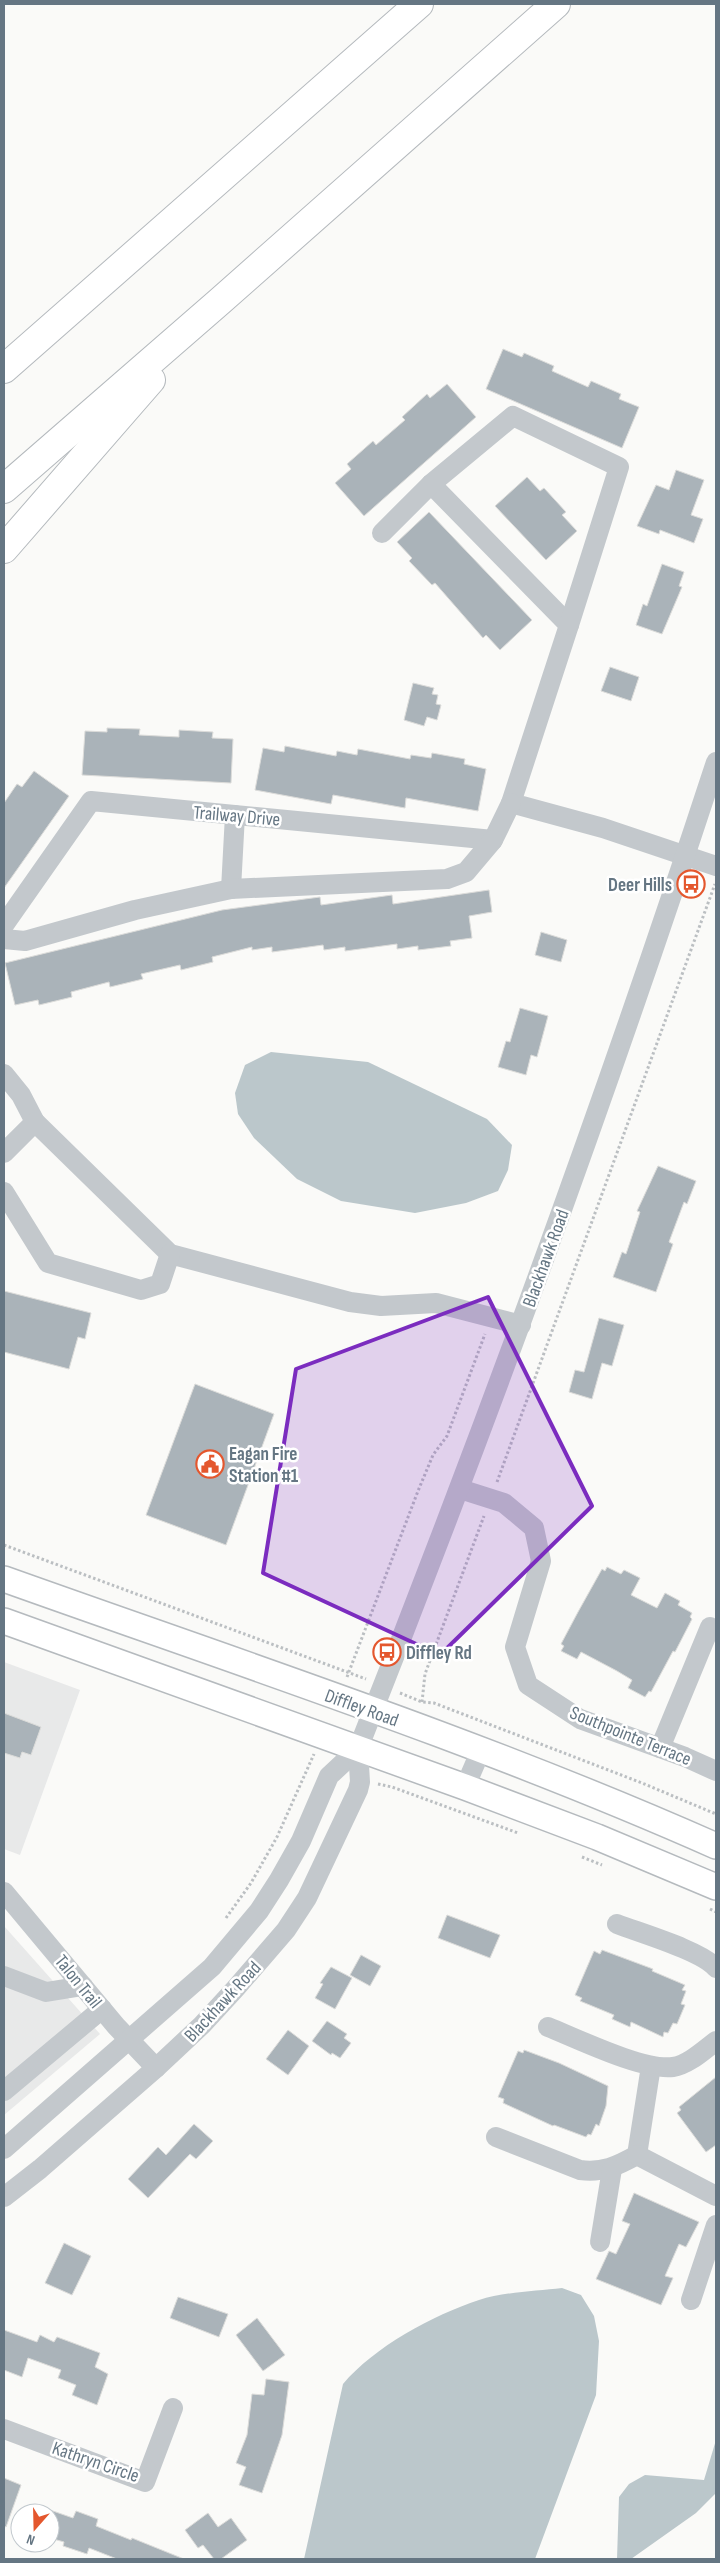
<svg xmlns="http://www.w3.org/2000/svg" width="720" height="2563" font-family="'Sofia Sans Condensed',sans-serif">
<style>
.built{fill:#e8e9e9}
.water{fill:#bbc7cb}
.building{fill:#aab3b9;stroke:#dcdcda}
.lines{fill:none;stroke-linecap:round;stroke-linejoin:round}
.major-casing{stroke:#b5babe;stroke-width:28}
.highway-casing{stroke:#b4b9bd;stroke-width:30}
.path{stroke:#bbbfc2;stroke-width:3;stroke-dasharray:2.5 2.5;stroke-linecap:butt}
.minor{stroke:#c3c8cc;stroke-width:20}
.major{stroke:#fff;stroke-width:25}
.highway{stroke:#fff;stroke-width:28}
.marked{fill:#7b2cbf;fill-opacity:0.2;stroke:#7b2cbf;stroke-width:4;stroke-linejoin:round}
.labels{text-anchor:middle;stroke-width:5;stroke-linejoin:round;paint-order:stroke}
.street-label{font-size:19px;fill:#657683;stroke:#fff}
.poi-label{font-size:19px;font-weight:bold;fill:#657683;stroke:#fff;text-anchor:start}
</style>
<rect width="100%" height="100%" fill="#fafaf8"/>
<!-- built -->
<g class="built">
<path d="M4,1662L80,1690L20,1855L4,1849Z"/>
<path d="M4,1926L100,2034L4,2115Z"/>
</g>
<!-- water -->
<g class="water">
<path d="M271,1052L368,1062L487,1119L512,1145L508,1170L498,1191L466,1203L415,1213L341,1201L297,1179L254,1138L238,1114L235,1093L245,1065Z"/>
<path d="M562,2288L581,2295L594,2316L599,2341L596,2395L535,2559H304L343,2384C374,2347 433,2315 479,2300C503,2292 537,2291 562,2288Z"/>
<path d="M716,2440V2493L696,2513L631,2559H617L619,2497L629,2484L645,2475L704,2480Z"/>
</g>
<!-- building -->
<g class="building">
<path d="M503,349L522,357L524,353L554,366L552,371L588,387L591,381L621,394L619,399L639,407L622,448L486,389Z"/>
<path d="M447,384L476,417L364,516L335,483L351,469L347,464L373,441L376,445L405,420L402,417L427,394L430,398Z"/>
<path d="M676,470L704,480L691,515L703,519L694,543L660,530L659,534L637,526L656,485L669,490Z"/>
<path d="M527,477L540,491L544,488L566,512L562,515L577,531L546,560L495,506Z"/>
<path d="M429,512L532,620L500,650L486,635L483,638L435,583L432,585L409,561L412,558L397,542Z"/>
<path d="M662,564L684,572L679,586L682,587L662,634L636,625L643,604L647,606Z"/>
<path d="M610,667L639,677L631,701L601,691Z"/>
<path d="M413,683L434,688L432,694L438,695L436,704L441,705L437,720L427,717L424,726L404,720Z"/>
<path d="M107,728L140,729L139,735L179,737V730L213,732L212,738L233,739L231,783L82,775L85,731L107,732Z"/>
<path d="M285,746L336,756L337,751L357,755L358,749L410,759L411,755L431,758L432,753L465,759L464,764L486,769L478,811L406,798L405,808L333,795L331,804L255,790L263,748L284,752Z"/>
<path d="M34,771L69,796L4,888V803L17,784L22,787Z"/>
<path d="M489,890L492,912L469,916L472,938L450,941L451,946L418,950V946L397,949V944L345,951V947L324,950L323,945L272,952V947L252,950V947L212,957L213,962L181,970L180,965L141,974L143,979L110,987L109,982L71,992L72,997L39,1005L38,1000L15,1005L5,963L222,910L320,897L321,905L392,895L393,904Z"/>
<path d="M541,932L567,940L561,962L535,955Z"/>
<path d="M520,1008L548,1016L537,1057L531,1055L526,1075L498,1067L506,1041L510,1042Z"/>
<path d="M658,1166L696,1181L687,1204L684,1202L669,1242L673,1244L656,1292L613,1277L622,1252L626,1254L640,1212L637,1211Z"/>
<path d="M4,1291L91,1313L85,1339L78,1337L69,1369L4,1352Z"/>
<path d="M599,1318L624,1325L612,1366L602,1363L592,1399L569,1392L575,1370L584,1372Z"/>
<path d="M195,1384L274,1414L226,1545L146,1515Z"/>
<path d="M607,1567L621,1574L624,1570L640,1578L631,1595L657,1608L665,1593L680,1601L678,1605L692,1613L690,1617L692,1619L675,1652L673,1651L651,1692L649,1691L645,1697L628,1688L632,1680L617,1671L581,1652L577,1659L561,1651L564,1646L561,1644L578,1612L602,1569L605,1571Z"/>
<path d="M4,1713L41,1727L31,1755L22,1752L20,1758L4,1753Z"/>
<path d="M447,1915L500,1935L490,1958L438,1938Z"/>
<path d="M602,1950L653,1969L652,1971L685,1985L682,1990L686,1991L681,2004L685,2005L677,2024L673,2023L668,2033L664,2032L663,2037L631,2022L630,2027L612,2019L614,2015L580,2001L582,1998L575,1995L594,1951L600,1954Z"/>
<path d="M361,1955L381,1966L370,1986L350,1975Z"/>
<path d="M331,1967L352,1978L335,2009L315,1998L323,1984L320,1983Z"/>
<path d="M327,2021L347,2034L344,2038L351,2043L340,2058L332,2053L331,2055L312,2041Z"/>
<path d="M288,2030L309,2046L288,2075L266,2059Z"/>
<path d="M524,2050L559,2063L608,2086L606,2106L599,2126L596,2124L591,2135L588,2134L586,2137L554,2125L553,2126L503,2103L504,2099L498,2097L518,2051L523,2053Z"/>
<path d="M716,2077V2145L706,2152L677,2113L681,2110L679,2107Z"/>
<path d="M194,2124L213,2141L196,2159L190,2154L148,2198L128,2179L158,2147L166,2155Z"/>
<path d="M634,2193L699,2222L686,2247L679,2244L665,2276L673,2278L661,2305L596,2279L609,2251L616,2254L630,2224L622,2221Z"/>
<path d="M64,2243L91,2256L72,2295L45,2283Z"/>
<path d="M178,2297L228,2314L219,2337L170,2318Z"/>
<path d="M257,2318L285,2355L263,2371L236,2335Z"/>
<path d="M4,2330L37,2342L40,2335L54,2342L57,2337L100,2353L95,2367L108,2374L97,2405L72,2395L76,2385L58,2378L61,2370L28,2358L22,2377L4,2370Z"/>
<path d="M266,2379L289,2382L282,2435L262,2493L239,2485L246,2467L236,2463L247,2435L252,2394L264,2395Z"/>
<path d="M4,2478L21,2485L6,2527L4,2526Z"/>
<path d="M50,2510L73,2518L76,2511L98,2519L96,2526L131,2540L132,2538L184,2559H117L89,2548L87,2554L63,2546L64,2542L50,2538Z"/>
<path d="M208,2513L218,2527L231,2518L247,2540L221,2559H214L203,2545L198,2548L185,2530Z"/>
</g>
<g class="lines">
<!-- major casing -->
<g class="major-casing">
<g id="major">
<path d="M4,1579C242,1664 484,1743 716,1846"/>
<path d="M4,1621L465,1787L597,1837L716,1887"/>
</g>
</g>
<!-- highway casing -->
<g class="highway-casing">
<g id="highway">
<path d="M4,369L419,4"/>
<path d="M4,489L219,302L556,4"/>
<path d="M4,549L151,380"/>
</g>
</g>
<!-- path -->
<g class="path">
<path d="M497,1482L715,884"/>
<path d="M4,1545L366,1679"/>
<path d="M347,1677L418,1491L433,1455L447,1436L485,1334"/>
<path d="M400,1693L422,1702L434,1703L642,1783L716,1814"/>
<path d="M422,1702L425,1674L484,1516"/>
<path d="M378,1784L392,1787L518,1833"/>
<path d="M582,1857L602,1865"/>
<path d="M710,1909L716,1912"/>
<path d="M226,1918L251,1883L277,1837L314,1754"/>
</g>
<!-- minor -->
<g class="minor">
<path d="M431,484L569,625L511,803L603,828L716,866"/>
<path d="M382,533L431,484L513,416L619,467L569,625"/>
<path d="M231,889L235,815"/>
<path d="M4,925L91,801L493,840L511,803"/>
<path d="M4,939L25,941L135,910L231,889L447,879L466,872L493,840"/>
<path d="M4,1074L21,1095L35,1122"/>
<path d="M4,1153L35,1122L170,1254L350,1302L381,1306L436,1303L521,1325"/>
<path d="M4,1192L48,1263L141,1290L160,1284L170,1254"/>
<path d="M460,1489L504,1503L534,1528L541,1561L515,1647L528,1685L580,1719L685,1757L716,1771"/>
<path d="M660,1748L710,1627"/>
<path d="M465,1787L481,1750"/>
<path d="M4,1892L116,2026L156,2068"/>
<path d="M617,1924C640,1933 702,1951 716,1968"/>
<path d="M4,1976L46,1992L83,1986"/>
<path d="M548,2027C578,2039 643,2071 673,2067C688,2065 704,2050 716,2041"/>
<path d="M4,2091L102,2009"/>
<path d="M496,2137L580,2170C603,2173 617,2166 637,2155"/>
<path d="M4,2149L212,1967L259,1911L279,1880L301,1841L329,1776L358,1749"/>
<path d="M637,2155L651,2066"/>
<path d="M637,2155L716,2196"/>
<path d="M4,2197L40,2169L156,2068L202,2025L236,1988L286,1930L307,1898L358,1790L360,1782L358,1749C487,1423 607,1095 716,762"/>
<path d="M600,2242L612,2169"/>
<path d="M691,2300L716,2225"/>
<path d="M4,2429L145,2482L173,2408"/>
</g>
<!-- major -->
<use href="#major" class="major"/>
<!-- highway -->
<use href="#highway" class="highway"/>
</g>
<!-- marked area -->
<path class="marked" d="M488,1297L592,1506L440,1655L263,1573L296,1369Z"/>
<!-- icons -->
<defs>
<g id="bus-ring" transform="scale(1.4375)"><circle r="9.5" fill="#fff" stroke="#e4572e" stroke-width="1.5"/><path d="M-5-6H5V4H4V6H2V4H-2V6H-4V4H-5ZM-3.5-4V0h7V-4ZM-3.5 1.2v1.5H-2V1.2ZM2 1.2v1.5H3.5V1.2Z" fill="#e4572e"/></g>
<g id="civic-ring" transform="scale(1.4375)"><circle r="9.5" fill="#fff" stroke="#e4572e" stroke-width="1.5"/><path d="M-.6-6.5H3V-4.5H.6V-3L4-1V1h2V6H-6V1h2V-1L-.6-3ZM-1.2 2.5V6h2.4V2.5Z" fill="#e4572e"/></g>
</defs>
<g fill-rule="evenodd">
<use href="#bus-ring" x="691" y="884"/>
<use href="#civic-ring" x="210" y="1464"/>
<use href="#bus-ring" x="387" y="1652"/>
</g>
<g class="labels">
<!-- street labels -->
<g class="street-label">
<text transform="translate(237 815) rotate(5)" y="7">Trailway Drive</text>
<text transform="translate(545 1258) rotate(-70)" y="7">Blackhawk Road</text>
<text transform="translate(362 1707) rotate(20)" y="7">Diffley Road</text>
<text transform="translate(631 1735) rotate(22)" y="7">Southpointe Terrace</text>
<text transform="translate(79 1981) rotate(51)" y="7">Talon Trail</text>
<text transform="translate(222 2001) rotate(-47)" y="7">Blackhawk Road</text>
<text transform="translate(96 2461) rotate(19)" y="7">Kathryn Circle</text>
</g>
<!-- poi labels -->
<g class="poi-label">
<text x="672" y="891" text-anchor="end">Deer Hills</text>
<text x="229" y="1460">Eagan Fire<tspan x="229" dy="22">Station #1</tspan></text>
<text x="406" y="1659">Diffley Rd</text>
</g>
</g>
<!-- border -->
<rect width="720" height="2563" fill="none" stroke="#657683" stroke-width="10"/>
<!-- north arrow -->
<g transform="translate(35 2528) rotate(200)"><circle r="24" fill="#ffffff" stroke="#c1c8cd"/>
<path d="M0-4L9 19L0 12L-9 19Z" fill="#e4572e"/>
<text y="-8" font-size="14" font-weight="bold" text-anchor="middle" fill="#657683">N</text>
</g>
</svg>
